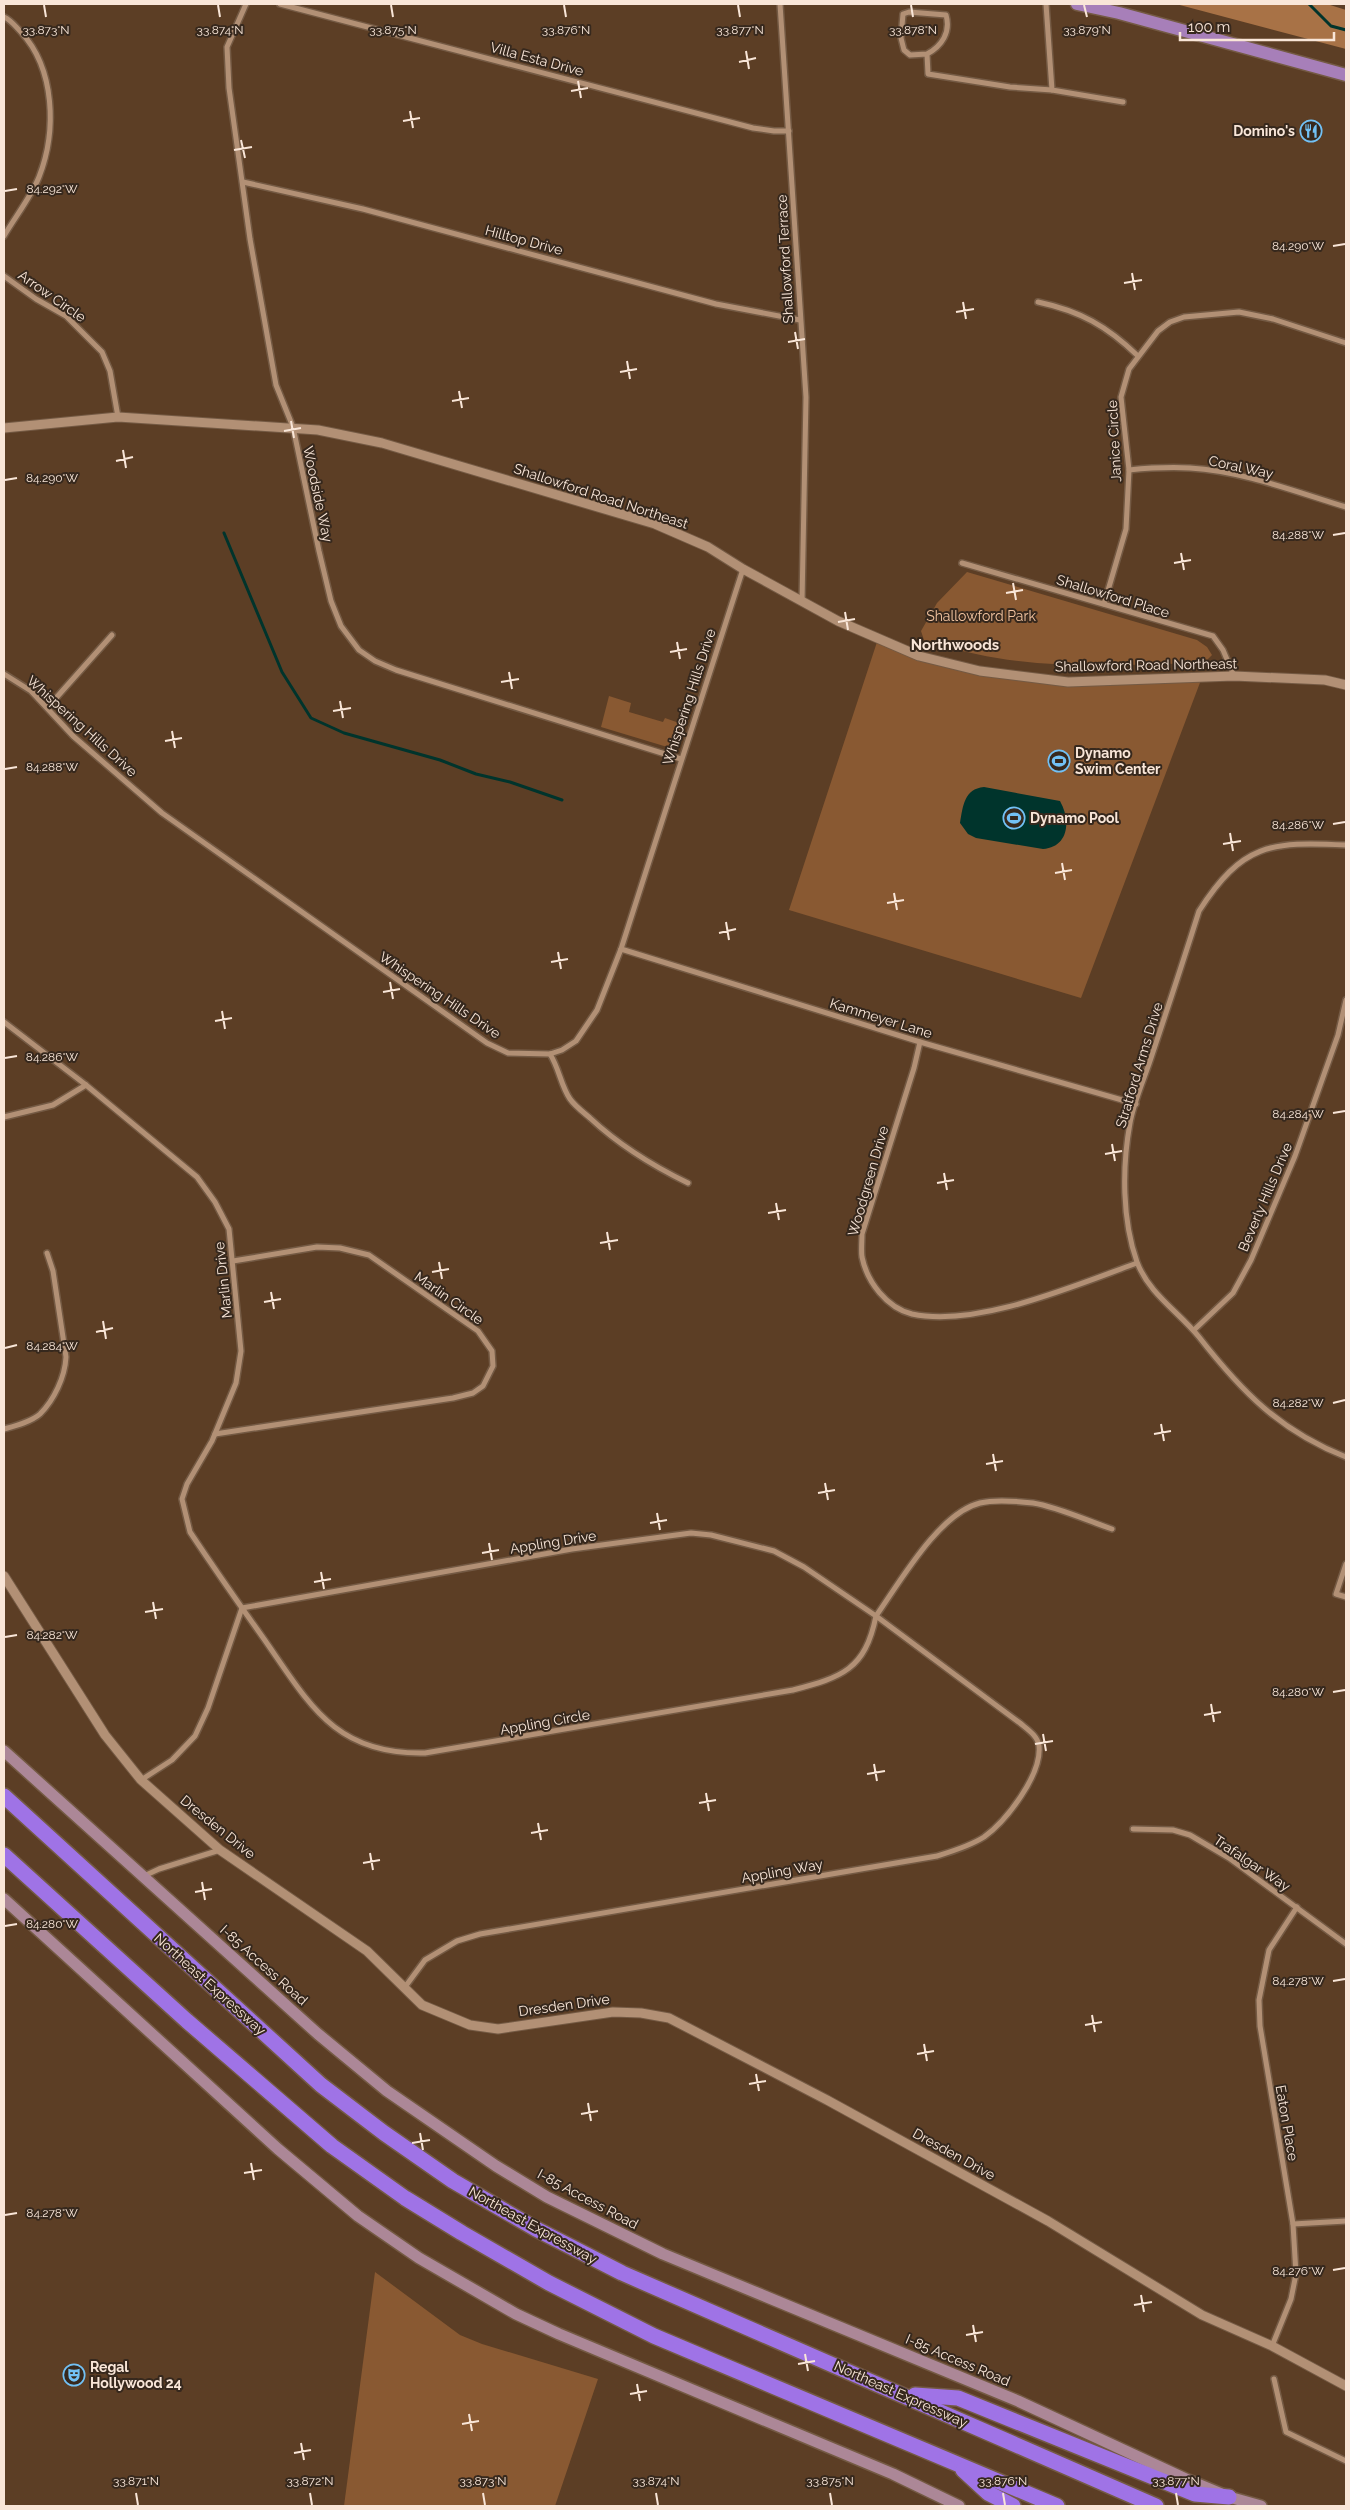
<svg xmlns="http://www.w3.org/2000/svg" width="1350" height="2510" font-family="Raleway,sans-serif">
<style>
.green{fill:#895932}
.forest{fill:#a87246}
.water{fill:#00342c}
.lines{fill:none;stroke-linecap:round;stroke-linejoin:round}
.stream{stroke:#00342c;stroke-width:3}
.minor-casing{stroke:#745a44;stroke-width:8}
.tertiary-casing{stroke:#745a44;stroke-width:11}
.secondary-casing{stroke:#745a44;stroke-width:14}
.primary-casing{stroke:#745a44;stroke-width:15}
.motorway-casing{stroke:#745a44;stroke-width:18}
.minor{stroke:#b29075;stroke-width:5}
.tertiary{stroke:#b29075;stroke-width:9}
.secondary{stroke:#ac8797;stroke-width:11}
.primary{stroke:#a77fb9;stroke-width:12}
.motorway{stroke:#9f73e6;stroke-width:15}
.ticks{fill:none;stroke:#f9e6d8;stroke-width:2}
.labels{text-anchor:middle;stroke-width:4;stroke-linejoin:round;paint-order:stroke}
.street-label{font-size:14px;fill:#f9e6d8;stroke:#36281d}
.poi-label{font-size:14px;font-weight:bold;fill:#f9e6d8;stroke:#36281d;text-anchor:start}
.park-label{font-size:14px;fill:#f4c5a1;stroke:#36281d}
.neighbourhood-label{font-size:15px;font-weight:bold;fill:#f9e6d8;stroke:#36281d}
.ticks-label{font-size:12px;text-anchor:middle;fill:#f9e6d8;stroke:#36281d;stroke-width:4;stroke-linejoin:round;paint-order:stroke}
</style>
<rect width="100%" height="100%" fill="#5c3e25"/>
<!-- green -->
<g class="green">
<path d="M967,572L1197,640L1207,647L1212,655L1206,661L1198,663C1122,665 1050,670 976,654C958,650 940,647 924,640L921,631L937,603Z"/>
<path d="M877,642L969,666L1083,682L1204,672L1081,998L789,910Z"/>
<path d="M609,696L631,703L629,712L663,722L665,718L682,724L676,742L670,747L664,746L601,727Z"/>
<path d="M375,2272L460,2335L482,2344L598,2379L555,2506H344Z"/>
</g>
<!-- forest -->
<path class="forest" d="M1176,4H1327L1346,10V49Z"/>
<!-- water -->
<path class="water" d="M984,787L1060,801C1071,820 1069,847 1043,849L976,838L968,834L960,823C963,806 964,789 984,787Z"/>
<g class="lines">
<!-- stream -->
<g class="stream">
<path d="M1309,4L1331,26L1346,30"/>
<path d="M224,533L282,672L311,718L344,733L440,760L476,774L510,782L562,800"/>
</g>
<!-- minor casing -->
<g class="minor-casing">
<g id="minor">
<path d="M246,4L227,47L229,88L250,239L276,385L293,427L319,551L331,601L341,626L359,650L375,661L396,670L681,759"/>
<path d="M280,4L753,128L774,131H789"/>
<path d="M780,4L806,397L802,602"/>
<path d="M1046,4L1052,90L1123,102"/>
<path d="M4,17C11,20 15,26 21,32C55,69 57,131 39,177C31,197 15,217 4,236"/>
<path d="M927,54L910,55L904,50L901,38L903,14L909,12L946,15C951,32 942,46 927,54L928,74L1010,87L1052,90"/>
<path d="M243,182L363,209L716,304L800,320"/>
<path d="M4,276L36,299L66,316L102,352L110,371L118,417"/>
<path d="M1038,302C1080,311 1107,326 1138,356"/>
<path d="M1129,470C1149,468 1170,467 1190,468C1243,471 1296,492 1346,507"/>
<path d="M962,563L1213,636L1223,650L1234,676"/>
<path d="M1104,604L1126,529L1129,470L1121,397L1129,369L1158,331L1170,322L1184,317L1239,312L1273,319L1346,343"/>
<path d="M4,674L31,691L73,736L162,813L487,1043L508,1053L550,1054L562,1050L576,1041L597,1010L621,949L743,569"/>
<path d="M48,707L112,635"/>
<path d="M1346,845C1270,841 1242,844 1199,911C1184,959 1168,1007 1152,1055C1145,1077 1134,1101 1130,1123C1122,1167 1122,1220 1137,1262C1149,1294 1179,1312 1199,1337C1242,1392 1280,1431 1346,1457"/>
<path d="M621,949L920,1042L1136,1104"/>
<path d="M4,1022L86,1085L197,1177L215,1202L229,1229L241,1351L236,1383L212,1441L187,1484L182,1499L190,1532C214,1568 239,1604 264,1639C310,1705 335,1755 425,1753L793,1690C842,1677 865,1670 876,1616C900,1582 939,1513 980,1503C996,1499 1016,1501 1033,1503C1058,1507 1088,1521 1112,1529"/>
<path d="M920,1042L914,1068L862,1234C862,1241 861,1250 862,1257C867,1282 887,1308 912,1314C977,1328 1076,1285 1137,1263"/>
<path d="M550,1054C559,1068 561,1086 570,1099C575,1106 583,1112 590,1118C620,1146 651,1165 688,1183"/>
<path d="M4,1117L53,1105L86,1085"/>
<path d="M1194,1330L1233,1293L1251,1260L1295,1156L1338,1035L1346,1000"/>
<path d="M4,1429C15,1426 31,1422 40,1414C54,1400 65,1377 66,1357L53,1271L47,1253"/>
<path d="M215,1434L453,1398L473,1393L483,1386L493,1366L492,1351L478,1331L369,1255L340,1248L317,1247L233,1261"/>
<path d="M1346,1564L1336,1594L1346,1597"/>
<path d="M141,1780L172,1760L195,1736L208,1708L242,1608L572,1549L691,1533L711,1535L774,1551L804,1567L876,1616L1020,1723C1027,1729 1038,1736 1039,1746C1042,1775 1006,1821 984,1837C970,1846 953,1851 937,1856L480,1934L457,1941L425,1960L405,1987"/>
<path d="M1133,1829L1173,1830L1190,1835L1229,1858L1346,1944"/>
<path d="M144,1876L159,1869L220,1850"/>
<path d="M1293,2224L1346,2221"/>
<path d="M1272,2346L1291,2299L1296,2274L1293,2224L1260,2026L1259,2000L1269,1950L1297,1907"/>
<path d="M1274,2379L1286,2432L1346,2461"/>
</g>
</g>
<!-- tertiary casing -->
<g class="tertiary-casing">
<g id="tertiary">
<path d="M4,428L118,417L318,430L382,443L655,524L708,547L743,569L838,621L919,656L980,671L1068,682L1234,676L1325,680L1346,685"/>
<path d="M4,1576L105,1735L141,1780L220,1850L367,1951L422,2005L470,2025L498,2029L613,2012L641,2013L669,2018L827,2100L1048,2221L1202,2315L1272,2346L1346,2386"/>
</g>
</g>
<!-- secondary casing -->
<g class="secondary-casing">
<g id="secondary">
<path d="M4,1751L318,2034L387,2091L496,2166L547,2197L663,2254L1018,2401L1188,2480L1229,2497L1261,2506"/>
<path d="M4,1899L278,2149L358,2216L419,2258L516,2314L559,2334L893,2474L959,2506"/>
</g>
</g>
<!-- primary casing -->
<g class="primary-casing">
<path id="primary" d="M1077,4L1119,13L1346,75"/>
</g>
<!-- motorway casing -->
<g class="motorway-casing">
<g id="motorway">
<path d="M4,1796L321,2085L384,2133L453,2181L536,2229L622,2273L1156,2506"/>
<path d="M4,1855L187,2021L332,2146L405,2198L462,2233L549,2283L654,2336L1057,2506"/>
<path d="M915,2395L958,2398L1195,2494L1229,2497"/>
<path d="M963,2470L988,2493L1013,2506"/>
</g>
</g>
<!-- minor -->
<use href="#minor" class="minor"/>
<!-- tertiary -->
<use href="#tertiary" class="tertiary"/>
<!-- secondary -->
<use href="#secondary" class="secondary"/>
<!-- primary -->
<use href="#primary" class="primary"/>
<!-- motorway -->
<use href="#motorway" class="motorway"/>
</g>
<!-- ticks -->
<path class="ticks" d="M44,5L46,17M218,5L220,17M391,5L393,17M564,5L566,17M738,5L740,17M911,5L913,17M1084,5L1087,17M746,51L749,69M739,62L756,58M578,81L581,98M571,91L588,88M410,111L413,128M403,121L420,118M241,140L245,158M234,150L252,147M5,191L17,189M1333,246L1345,244M1132,273L1135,290M1124,283L1142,280M963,302L966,319M956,312L974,309M795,332L798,349M788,342L805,339M627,361L630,379M620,372L637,369M459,391L462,408M452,401L469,398M291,421L294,438M284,431L301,428M123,450L126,468M116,461L133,457M5,480L17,478M1333,535L1345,533M1181,553L1184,570M1174,563L1191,560M1013,583L1016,600M1006,593L1023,590M845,612L848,630M838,622L855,619M677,642L680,659M670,652L687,649M509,672L512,689M501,682L519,679M340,701L343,718M333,711L351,708M172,731L175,748M165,741L182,738M5,769L17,767M1333,824L1345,822M1230,833L1233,851M1223,844L1241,841M1062,863L1065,880M1055,873L1072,870M894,893L897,910M887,903L904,900M726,922L729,940M719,933L736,929M558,952L561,969M551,962L568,959M390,982L393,999M383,992L400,989M222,1011L225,1029M215,1021L232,1018M5,1058L17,1056M1333,1113L1345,1111M1112,1144L1115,1161M1105,1154L1122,1151M944,1173L947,1190M937,1183L954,1180M776,1203L779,1220M768,1213L786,1210M607,1232L610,1250M600,1243L618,1240M439,1262L442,1279M432,1272L449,1269M271,1292L274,1309M264,1302L281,1299M103,1321L106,1339M96,1332L113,1328M5,1348L17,1345M1333,1403L1345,1400M1161,1424L1164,1441M1154,1434L1171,1431M993,1454L996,1471M986,1464L1003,1461M825,1483L828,1500M818,1493L835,1490M657,1513L660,1530M650,1523L667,1520M489,1543L492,1560M482,1553L499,1550M321,1572L324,1589M314,1582L331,1579M153,1602L156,1619M145,1612L163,1609M5,1637L17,1635M1333,1692L1345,1690M1211,1704L1214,1722M1204,1715L1221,1712M1043,1734L1046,1751M1035,1744L1053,1741M874,1764L877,1781M867,1774L885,1771M706,1793L709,1811M699,1803L716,1800M538,1823L541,1840M531,1833L548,1830M370,1853L373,1870M363,1863L380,1860M202,1882L205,1900M195,1892L212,1889M5,1926L17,1924M1333,1981L1345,1979M1092,2015L1095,2032M1085,2025L1102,2022M924,2044L927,2061M917,2054L934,2051M756,2074L759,2091M749,2084L766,2081M588,2103L591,2121M581,2114L598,2111M420,2133L423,2150M412,2143L430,2140M251,2163L254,2180M244,2173L262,2170M5,2215L17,2213M1333,2270L1345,2268M1141,2295L1144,2312M1134,2305L1152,2302M973,2325L976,2342M966,2335L983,2332M805,2354L808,2371M798,2364L815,2361M637,2384L640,2401M630,2394L647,2391M469,2414L472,2431M462,2424L479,2421M301,2443L304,2460M294,2453L311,2450M136,2493L138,2505M310,2493L312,2505M483,2493L485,2505M656,2493L658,2505M830,2493L832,2505M1003,2493L1005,2505M1176,2493L1178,2505"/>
<!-- icons -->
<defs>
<g id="restaurant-ring" transform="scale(1.125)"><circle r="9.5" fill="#36281d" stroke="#72c1f5" stroke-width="1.5"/><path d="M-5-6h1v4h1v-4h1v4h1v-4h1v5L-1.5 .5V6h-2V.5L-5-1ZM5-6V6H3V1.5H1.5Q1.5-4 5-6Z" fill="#72c1f5"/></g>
<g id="stadium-ring" transform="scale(1.125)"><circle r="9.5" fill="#36281d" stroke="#72c1f5" stroke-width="1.5"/><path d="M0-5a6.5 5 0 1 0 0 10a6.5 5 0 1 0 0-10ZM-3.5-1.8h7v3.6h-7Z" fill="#72c1f5"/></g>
<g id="theatre-ring" transform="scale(1.125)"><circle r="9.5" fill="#36281d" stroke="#72c1f5" stroke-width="1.5"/><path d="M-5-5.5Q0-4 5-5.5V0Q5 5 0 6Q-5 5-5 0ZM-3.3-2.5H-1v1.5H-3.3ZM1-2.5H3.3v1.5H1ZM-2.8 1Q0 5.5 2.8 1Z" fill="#72c1f5"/></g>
</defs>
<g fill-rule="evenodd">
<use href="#restaurant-ring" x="1311" y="131"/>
<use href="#stadium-ring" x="1059" y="761"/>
<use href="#stadium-ring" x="1014" y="818"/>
<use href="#theatre-ring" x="74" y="2375"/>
</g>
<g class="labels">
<!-- street labels -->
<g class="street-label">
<text transform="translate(537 59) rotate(15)" y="5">Villa Esta Drive</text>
<text transform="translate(524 240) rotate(15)" y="5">Hilltop Drive</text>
<text transform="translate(785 259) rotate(-93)" y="5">Shallowford Terrace</text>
<text transform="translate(52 296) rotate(35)" y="5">Arrow Circle</text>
<text transform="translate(1114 441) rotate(-93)" y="5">Janice Circle</text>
<text transform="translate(1241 467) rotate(12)" y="5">Coral Way</text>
<text transform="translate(318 494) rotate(78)" y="5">Woodside Way</text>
<text transform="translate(601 496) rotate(18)" y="5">Shallowford Road Northeast</text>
<text transform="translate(1113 596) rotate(17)" y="5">Shallowford Place</text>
<text transform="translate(1146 665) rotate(-1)" y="5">Shallowford Road Northeast</text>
<text transform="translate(689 697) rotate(-72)" y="5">Whispering Hills Drive</text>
<text transform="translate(82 726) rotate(42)" y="5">Whispering Hills Drive</text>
<text transform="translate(440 995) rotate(34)" y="5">Whispering Hills Drive</text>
<text transform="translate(881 1018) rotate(17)" y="5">Kammeyer Lane</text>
<text transform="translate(1139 1065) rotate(-73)" y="5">Stratford Arms Drive</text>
<text transform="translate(868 1181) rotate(-74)" y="5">Woodgreen Drive</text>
<text transform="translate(1265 1197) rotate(-67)" y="5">Beverly Hills Drive</text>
<text transform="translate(223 1280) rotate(-96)" y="5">Marlin Drive</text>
<text transform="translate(449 1298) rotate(35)" y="5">Marlin Circle</text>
<text transform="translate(553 1542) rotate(-9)" y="5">Appling Drive</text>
<text transform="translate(545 1722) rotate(-10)" y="5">Appling Circle</text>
<text transform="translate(218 1827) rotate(39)" y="5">Dresden Drive</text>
<text transform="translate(1252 1863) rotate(34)" y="5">Trafalgar Way</text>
<text transform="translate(782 1871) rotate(-10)" y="5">Appling Way</text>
<text transform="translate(264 1965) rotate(42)" y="5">I-85 Access Road</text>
<text transform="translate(210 1984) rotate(42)" y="5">Northeast Expressway</text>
<text transform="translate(564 2005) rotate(-8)" y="5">Dresden Drive</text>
<text transform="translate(1287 2123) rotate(80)" y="5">Eaton Place</text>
<text transform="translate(954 2154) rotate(29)" y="5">Dresden Drive</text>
<text transform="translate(588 2199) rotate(28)" y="5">I-85 Access Road</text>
<text transform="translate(533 2225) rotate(29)" y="5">Northeast Expressway</text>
<text transform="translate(958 2360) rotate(23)" y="5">I-85 Access Road</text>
<text transform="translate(901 2394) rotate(24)" y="5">Northeast Expressway</text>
</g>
<!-- poi labels -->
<g class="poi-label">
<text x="1295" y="136" text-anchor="end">Domino's</text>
<text x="1075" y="758">Dynamo<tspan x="1075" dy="16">Swim Center</tspan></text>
<text x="1030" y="823">Dynamo Pool</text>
<text x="90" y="2372">Regal<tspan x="90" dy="16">Hollywood 24</tspan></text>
</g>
<!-- park labels -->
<g class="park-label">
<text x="981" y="621">Shallowford Park</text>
</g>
<!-- neighbourhood labels -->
<g class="neighbourhood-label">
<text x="955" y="650">Northwoods</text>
</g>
</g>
<g class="ticks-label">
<text x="913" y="34">33.878°N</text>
<text x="1087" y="34">33.879°N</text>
<text x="46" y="34">33.873°N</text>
<text x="220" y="34">33.874°N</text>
<text x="393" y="34">33.875°N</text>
<text x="566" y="34">33.876°N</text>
<text x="740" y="34">33.877°N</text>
<text x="52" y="193">84.292°W</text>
<text x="1298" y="250">84.290°W</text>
<text x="52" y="482">84.290°W</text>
<text x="1298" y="539">84.288°W</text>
<text x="52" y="771">84.288°W</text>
<text x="1298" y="829">84.286°W</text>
<text x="52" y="1061">84.286°W</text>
<text x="1298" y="1118">84.284°W</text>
<text x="52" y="1350">84.284°W</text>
<text x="1298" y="1407">84.282°W</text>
<text x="52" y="1639">84.282°W</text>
<text x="1298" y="1696">84.280°W</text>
<text x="52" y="1928">84.280°W</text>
<text x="1298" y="1985">84.278°W</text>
<text x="52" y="2217">84.278°W</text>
<text x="1298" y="2275">84.276°W</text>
<text x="136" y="2485">33.871°N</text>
<text x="310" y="2485">33.872°N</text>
<text x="483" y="2485">33.873°N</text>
<text x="656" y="2485">33.874°N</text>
<text x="830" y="2485">33.875°N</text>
<text x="1003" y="2485">33.876°N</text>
<text x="1176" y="2485">33.877°N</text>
</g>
<!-- border -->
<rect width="1350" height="2510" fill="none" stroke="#f9e6d8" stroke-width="10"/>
<!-- scale -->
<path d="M1180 32v8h154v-8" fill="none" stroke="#f9e6d8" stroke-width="2.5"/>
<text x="1188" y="32" font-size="15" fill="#f9e6d8" stroke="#36281d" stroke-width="4" paint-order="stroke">100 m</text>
</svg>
